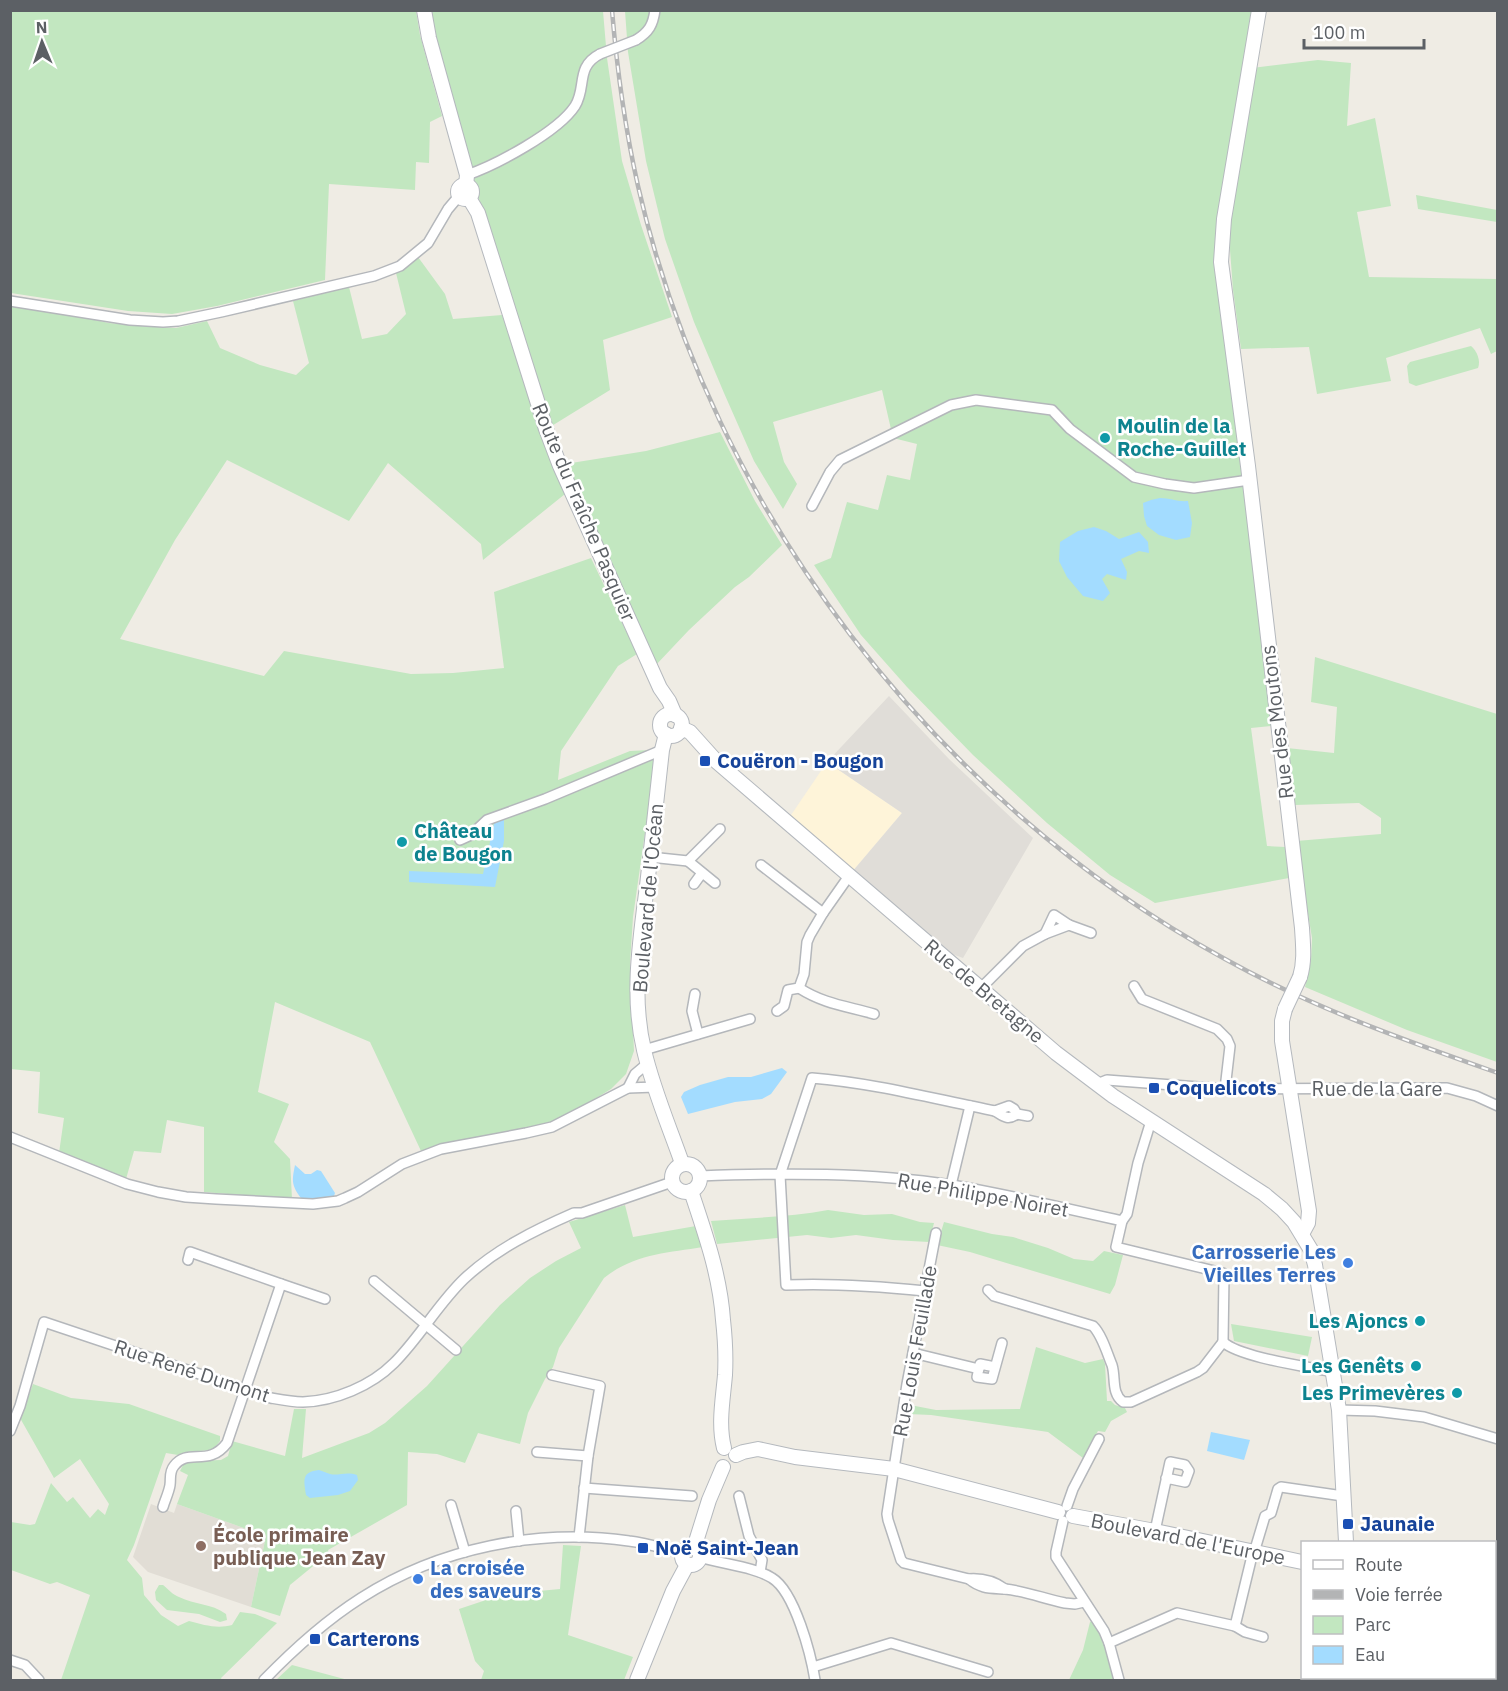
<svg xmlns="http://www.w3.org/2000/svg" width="1508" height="1691" font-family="'IBM Plex Sans',sans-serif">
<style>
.commercial{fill:#fef4d9}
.industrial{fill:#e0ddd8}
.education{fill:#e1ddd5}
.green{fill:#c2e7c0}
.water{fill:#a3dcff}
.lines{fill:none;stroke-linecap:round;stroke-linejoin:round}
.street-casing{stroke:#b4b7bb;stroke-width:12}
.secondary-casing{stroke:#b5b9be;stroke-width:16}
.street{stroke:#fff;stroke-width:9}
.secondary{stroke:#fff;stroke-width:14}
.rail-casing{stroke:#b3b4b5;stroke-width:4.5}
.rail{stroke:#fff;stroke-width:2;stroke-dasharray:7;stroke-linecap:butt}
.street-bridge-casing{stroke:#b4b7bb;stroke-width:12;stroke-linecap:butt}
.secondary-bridge-casing{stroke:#b5b9be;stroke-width:16;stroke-linecap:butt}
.street-bridge{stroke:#fff;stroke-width:9}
.secondary-bridge{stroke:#fff;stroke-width:14}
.culture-dot{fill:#0f9aa8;stroke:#fff;stroke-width:2}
.transit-dot{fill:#1a4fb4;stroke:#fff;stroke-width:2}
.shop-dot{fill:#3f7fe0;stroke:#fff;stroke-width:2}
.education-dot{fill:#8d6e63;stroke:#fff;stroke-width:2}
.labels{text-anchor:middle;stroke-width:5;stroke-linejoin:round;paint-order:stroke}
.culture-label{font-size:20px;font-weight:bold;fill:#0d838f;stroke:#fff;text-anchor:end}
.street-label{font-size:20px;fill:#5c6065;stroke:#fff}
.transit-label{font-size:20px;font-weight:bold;fill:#164399;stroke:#fff;text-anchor:start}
.shop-label{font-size:20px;font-weight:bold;fill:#366cbe;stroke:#fff;text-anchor:end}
.education-label{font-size:20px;font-weight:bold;fill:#785e54;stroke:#fff;text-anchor:start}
</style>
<rect width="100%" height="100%" fill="#efece4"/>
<!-- commercial -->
<path class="commercial" d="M827,762L902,813L852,872L789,818Z"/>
<!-- industrial -->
<path class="industrial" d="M889,696L949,759L1033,838L963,958L952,954L891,902L852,872L902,813L827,762Z"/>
<!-- education -->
<path class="education" d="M151,1504L174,1513L177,1504L266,1536L251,1607L148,1572L133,1557Z"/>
<!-- green -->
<g class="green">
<path d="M11,11H416L420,35L442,116L430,122L429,163L416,162L415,190L329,184L325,280L217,306L172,314L128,311L11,293Z"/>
<path d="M424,11H603L607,58L622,161L641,225L672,317L603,340L610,390L550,427L429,38Z"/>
<path d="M625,11H1259L1221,262L1271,726L1251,728L1267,846L1285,847L1289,878L1155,903L1110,875L1047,823L973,755L907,687L861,635L814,565L831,558L847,502L878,510L887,475L910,480L917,444L893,438L882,390L773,422L784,462L797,484L783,509L754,461L724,393L694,322L665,239L646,161L628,52Z"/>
<path d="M1318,60L1351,63L1347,126L1375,118L1391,206L1357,212L1369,277L1497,279V351L1491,354L1480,328L1386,358L1391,381L1317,394L1309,347L1241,349L1233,290L1228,223L1252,68Z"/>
<path d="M1416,195L1497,210V222L1418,209Z"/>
<path d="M418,257L445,294L453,319L502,315L565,494L483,560L481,544L388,463L349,521L227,460L175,540L120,639L264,676L284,651L411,674L453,673L504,668L494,592L591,558L637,654L618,666L561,751L558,780L630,751L650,750L656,755L633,917L630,963L634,1051L626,1074L611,1089L580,1108L546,1125L421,1151L370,1042L275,1002L258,1092L289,1104L274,1142L290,1159L292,1199L204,1192V1127L167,1120L161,1153L134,1151L126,1179L59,1153L64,1118L38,1113L40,1072L11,1069V306L66,314L109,323L140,326L176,328L207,321L220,348L260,365L296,375L309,363L293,301L349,287L362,339L387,334L406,314L396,273Z"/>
<path d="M1471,346C1477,351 1481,361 1478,368L1416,386L1409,383L1407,366L1410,362Z"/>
<path d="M720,432L755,501L782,545L749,577L735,587L689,630L655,666L565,464L646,451Z"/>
<path d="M1315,657L1497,714V1062L1407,1030L1305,987L1311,960L1312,938L1296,841L1381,834V818L1359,803L1295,805L1287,748L1334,753L1337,707L1311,702Z"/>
<path d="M625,1205L633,1237L696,1226L703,1247C666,1253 634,1254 604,1278L559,1348L553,1367L545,1379L528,1413L520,1444L478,1433L465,1463L437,1454L408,1452L407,1505L328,1550L329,1553L290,1585L280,1616L251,1607L266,1536L177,1504L188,1475L180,1471L184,1463L189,1461L221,1460L228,1456L232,1441L285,1456L294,1409H306L302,1458L369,1433L385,1423L427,1386L500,1305L530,1278L556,1261L581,1248L569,1222Z"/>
<path d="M828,1210L864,1215L892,1214L920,1222L934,1223L929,1242L893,1240L856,1235L831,1238L807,1235L717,1244L711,1221C750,1218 790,1217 828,1210Z"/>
<path d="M944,1222L992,1234L1013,1237L1048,1248L1074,1259L1093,1261L1104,1251L1123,1255L1115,1285L1110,1294L970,1252L937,1245Z"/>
<path d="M1231,1324L1312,1337L1308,1356L1234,1341Z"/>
<path d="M1036,1347L1085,1363L1103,1359L1105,1364L1107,1401H1111L1115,1405L1125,1408L1127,1412L1111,1421L1105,1432L1098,1431L1083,1458L1048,1432L931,1415L908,1414L910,1405L936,1410L1020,1409Z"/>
<path d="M33,1384L71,1398L129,1404L220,1436V1441L213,1450L186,1452L178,1455L166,1453L134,1545L127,1560L142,1578L144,1595L161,1615L178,1626L189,1621C204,1625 217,1629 232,1625L240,1612L255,1614L277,1623L221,1678L222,1680H61L90,1595L57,1582L50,1584L11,1570V1522L30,1525L35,1524L51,1483L67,1502L73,1497L90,1518L98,1509L105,1515L109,1504L80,1459L54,1478L20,1418Z"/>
<path d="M563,1545L581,1546L568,1635L633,1657L624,1680H481L484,1671L475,1661L459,1609L489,1599L518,1593L560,1589Z"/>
<path d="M159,1585H163C168,1589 173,1595 179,1597C195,1605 211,1603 226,1614L227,1620L220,1622L199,1614L167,1610L156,1600L155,1592Z"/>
<path d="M1092,1621L1106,1642L1116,1680H1069L1083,1650L1090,1622Z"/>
<path d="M292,1665L348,1680H276Z"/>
</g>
<!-- water -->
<g class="water">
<path d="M1160,498C1170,498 1178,502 1188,501L1192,523L1190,537L1176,540L1159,535L1147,526L1144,516L1143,503L1151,500Z"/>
<path d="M1094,527L1106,531L1119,539L1139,532L1148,542L1149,553L1139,551L1121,559L1127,572L1126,580L1107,574L1102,579L1110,593L1103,601L1083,596L1067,577L1059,561L1060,542L1078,531Z"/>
<path d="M495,819L504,820V841L495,887L409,882V871L483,874Z"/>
<path d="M782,1068L787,1072L771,1094L762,1099L735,1102L688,1114L681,1097L684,1092L700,1085L728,1077H751Z"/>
<path d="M295,1165L305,1174H311L317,1170L321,1171L335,1193L334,1196L323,1198H301C291,1185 292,1180 295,1165Z"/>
<path d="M1211,1432L1250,1440L1244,1460L1207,1451Z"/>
<path d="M319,1470C323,1471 326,1473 330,1474C339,1476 346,1471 357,1475L358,1480L350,1491L338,1495L310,1498L306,1495C304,1480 301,1472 319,1470Z"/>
</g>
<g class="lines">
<!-- street casing -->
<g class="street-casing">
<g id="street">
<path d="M636,40C649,32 653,25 655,10"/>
<path d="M467,175C496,165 558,132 575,106C587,87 575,67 600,54"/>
<path d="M10,301L130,320L163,322L178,321L221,312L374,276L400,266L428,243L448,209L459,196"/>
<path d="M812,506L830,472L840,460L951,405L976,400L1052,410L1070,429L1134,477L1165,484L1194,488L1249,480"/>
<path d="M460,840L471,835L487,820L545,799L662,750"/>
<path d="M650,857L688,861"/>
<path d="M761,865L823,913"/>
<path d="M715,883L688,861L720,829"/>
<path d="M694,884L702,873"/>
<path d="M1045,934L1054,915L1069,925"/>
<path d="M1134,986L1142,999L1217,1029L1227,1039L1230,1046L1225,1089"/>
<path d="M799,988C824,1004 846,1006 874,1014"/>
<path d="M981,988L1023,946L1045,934L1069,925L1091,933"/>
<path d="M695,994L692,1011L698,1034"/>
<path d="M777,1011L784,1006L788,990L799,988L804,974L807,942L810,935L823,913L849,876"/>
<path d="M644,1050L750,1019"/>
<path d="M1097,1084L1107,1080L1225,1089L1447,1088L1476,1096L1498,1106"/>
<path d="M628,1088L635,1074L648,1063"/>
<path d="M995,1111C1003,1116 1008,1121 1017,1114"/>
<path d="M10,1137L127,1184L158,1192L186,1197L216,1199L313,1204L338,1201L345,1198L358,1192L402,1164L441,1149L526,1133L552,1127L628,1088L655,1087"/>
<path d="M700,1176C784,1173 869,1172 952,1185C1009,1195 1065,1208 1122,1221L1116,1247L1223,1273L1224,1275L1223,1342"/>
<path d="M951,1185L970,1106"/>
<path d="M1122,1221L1127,1214L1138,1163L1151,1121"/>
<path d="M936,1233L907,1384L887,1514L888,1520L901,1560L904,1563L969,1579C983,1578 994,1581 1005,1589"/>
<path d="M188,1260L190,1252L281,1284"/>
<path d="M374,1281L456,1350"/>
<path d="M988,1290L994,1296L1093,1326C1102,1335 1107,1353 1112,1365C1116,1378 1111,1393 1123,1402H1131L1197,1372L1203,1368L1223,1342C1240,1357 1303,1366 1328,1371L1333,1370"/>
<path d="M925,1291C877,1286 834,1283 786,1285L780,1175L812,1078C874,1083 934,1099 995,1111L1009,1106L1014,1109L1017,1114L1028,1116"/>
<path d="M913,1353L979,1369"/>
<path d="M995,1367L980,1364L977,1377L992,1379L1002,1343"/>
<path d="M552,1375L600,1386L588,1456L579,1537"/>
<path d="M1339,1410L1375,1411L1424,1417L1498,1439"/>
<path d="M10,1431L20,1406L44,1322L271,1398C282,1400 292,1402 303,1402C335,1401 371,1386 394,1363C420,1337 438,1304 464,1279C496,1249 535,1230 574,1213H582L672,1182"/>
<path d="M537,1452L588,1456"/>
<path d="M584,1488L692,1496"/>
<path d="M739,1496L749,1536L762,1560L760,1572"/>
<path d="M451,1505L465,1552"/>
<path d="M1067,1506L1073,1489L1099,1439"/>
<path d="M163,1507C165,1500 169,1492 170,1485C171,1478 169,1472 174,1466C188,1447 208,1468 227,1443L281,1284L325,1299"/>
<path d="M516,1511L519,1541"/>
<path d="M1063,1521L1056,1552V1557L1104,1631L1109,1643L1119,1680"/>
<path d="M1155,1531L1170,1462L1185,1465L1189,1471L1185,1482L1166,1478"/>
<path d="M1256,1546L1265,1516L1271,1513L1278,1489L1281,1487L1343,1496"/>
<path d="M700,1557C721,1564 755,1567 772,1578C795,1592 811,1655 815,1680"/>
<path d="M969,1579C981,1589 990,1588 1005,1589C1025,1591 1045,1599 1065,1603L1075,1604L1084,1602"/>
<path d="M1235,1626L1245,1632L1263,1637"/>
<path d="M1109,1643L1177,1613L1235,1626L1251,1560L1254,1552"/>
<path d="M10,1660L25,1665L39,1680"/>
<path d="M813,1667L891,1643L988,1672"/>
<path d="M1312,1678L1337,1680"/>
<path d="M264,1680C293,1650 325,1621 361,1598C439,1548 538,1528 629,1541C647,1543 665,1549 682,1553"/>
<path d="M1413,1680L1417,1678"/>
</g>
</g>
<!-- secondary casing -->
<g class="secondary-casing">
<g id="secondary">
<path d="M424,10L429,38L467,175L466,186"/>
<path d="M1259,10L1224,219L1221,262L1248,466L1302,928C1303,945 1305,961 1300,977"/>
<circle cx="465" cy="192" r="7"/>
<path d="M469,198L478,213L546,429L560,466L660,688L669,701L675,715"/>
<circle cx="671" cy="725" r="11"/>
<path d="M681,728L690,732L717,762L1056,1053L1113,1096L1264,1194L1282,1209L1294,1222L1311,1250L1315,1265L1339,1410L1346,1542"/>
<path d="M666,734L662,750C657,795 652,841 647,886C640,940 631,996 644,1050C653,1089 669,1126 682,1163"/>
<path d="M1285,1009L1282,1021V1041L1309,1211L1308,1223L1302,1234"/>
<circle cx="686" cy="1178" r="14"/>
<path d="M691,1191C705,1233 720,1275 723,1320C725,1338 726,1357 725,1375C723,1399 718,1424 724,1448"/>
<path d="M736,1455L743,1452L758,1449L795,1457L894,1469L1058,1512"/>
<path d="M1073,1516L1155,1531L1302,1562"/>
<circle cx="691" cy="1556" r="9"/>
<path d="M694,1548L709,1500L723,1467"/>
<path d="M1460,1678L1464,1680"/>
<path d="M637,1680L673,1591L687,1565"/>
<path d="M1311,1680L1312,1678"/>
</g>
</g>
<!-- street -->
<use href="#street" class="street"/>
<!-- secondary -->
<use href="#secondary" class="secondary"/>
<!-- rail casing -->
<g class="rail-casing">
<path id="rail" d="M612,10C617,70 625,128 638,186C712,510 934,800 1225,959C1311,1007 1404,1040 1498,1073"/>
</g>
<!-- rail -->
<use href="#rail" class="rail"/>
<!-- street-bridge casing -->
<g class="street-bridge-casing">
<path id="street-bridge" d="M600,54L636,40"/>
</g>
<!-- secondary-bridge casing -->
<g class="secondary-bridge-casing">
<path id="secondary-bridge" d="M1285,1009L1300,977"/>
</g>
<!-- street-bridge -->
<use href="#street-bridge" class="street-bridge"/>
<!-- secondary-bridge -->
<use href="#secondary-bridge" class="secondary-bridge"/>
</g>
<!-- markers -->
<g class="culture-dot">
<circle cx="1105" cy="438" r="6"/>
<circle cx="402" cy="842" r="6"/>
<circle cx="1420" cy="1321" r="6"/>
<circle cx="1416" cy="1366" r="6"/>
<circle cx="1457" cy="1393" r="6"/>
</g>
<g class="transit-dot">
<rect x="699" y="755" width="12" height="12" rx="3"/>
<rect x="1148" y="1082" width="12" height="12" rx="3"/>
<rect x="1342" y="1518" width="12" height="12" rx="3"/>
<rect x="637" y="1542" width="12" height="12" rx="3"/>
<rect x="309" y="1633" width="12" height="12" rx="3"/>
</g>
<g class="shop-dot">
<circle cx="1348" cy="1263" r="6"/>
<circle cx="418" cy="1579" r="6"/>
</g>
<circle class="education-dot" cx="201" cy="1546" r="6"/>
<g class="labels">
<!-- culture labels -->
<g class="culture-label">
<text x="1117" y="433" text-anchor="start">Moulin de la<tspan x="1117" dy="23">Roche-Guillet</tspan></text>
<text x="414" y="838" text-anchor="start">Château<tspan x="414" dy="23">de Bougon</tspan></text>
<text x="1408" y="1328">Les Ajoncs</text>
<text x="1404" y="1373">Les Genêts</text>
<text x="1445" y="1400">Les Primevères</text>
</g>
<!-- street labels -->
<g class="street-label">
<text transform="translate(584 512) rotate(67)" y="7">Route du Fraîche Pasquier</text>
<text transform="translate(1277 722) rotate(-97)" y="7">Rue des Moutons</text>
<text transform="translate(648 898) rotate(-85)" y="7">Boulevard de l'Océan</text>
<text transform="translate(984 991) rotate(40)" y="7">Rue de Bretagne</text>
<text x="1377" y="1096">Rue de la Gare</text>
<text transform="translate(983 1195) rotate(10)" y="7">Rue Philippe Noiret</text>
<text transform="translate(915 1351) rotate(-80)" y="7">Rue Louis Feuillade</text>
<text transform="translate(192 1371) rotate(18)" y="7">Rue René Dumont</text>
<text transform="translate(1188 1539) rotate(11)" y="7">Boulevard de l'Europe</text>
</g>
<!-- transit labels -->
<g class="transit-label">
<text x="717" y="768">Couëron - Bougon</text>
<text x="1166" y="1095">Coquelicots</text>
<text x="1360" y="1531">Jaunaie</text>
<text x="655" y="1555">Noë Saint-Jean</text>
<text x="327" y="1646">Carterons</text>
</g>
<!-- shop labels -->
<g class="shop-label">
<text x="1336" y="1259">Carrosserie Les<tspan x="1336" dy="23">Vieilles Terres</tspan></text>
<text x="430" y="1575" text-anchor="start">La croisée<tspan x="430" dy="23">des saveurs</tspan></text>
</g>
<!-- education labels -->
<g class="education-label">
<text x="213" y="1542">École primaire<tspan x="213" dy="23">publique Jean Zay</tspan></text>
</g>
</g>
<!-- border -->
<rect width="1508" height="1691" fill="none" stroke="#5c6065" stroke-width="24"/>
<!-- legend -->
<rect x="1301" y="1541" width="195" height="138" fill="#ffffff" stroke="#bebfc1" stroke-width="1.5"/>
<rect x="1313" y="1560" width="30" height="9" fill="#ffffff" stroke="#bebfc1" stroke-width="1.5"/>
<text x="1355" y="1571" font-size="18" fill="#5c6065">Route</text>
<rect x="1313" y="1590" width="30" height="9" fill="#b3b4b5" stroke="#bebfc1" stroke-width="1.5"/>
<text x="1355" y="1601" font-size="18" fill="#5c6065">Voie ferrée</text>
<rect x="1313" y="1616" width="30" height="18" fill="#c2e7c0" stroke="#bebfc1" stroke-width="1.5"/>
<text x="1355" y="1631" font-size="18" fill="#5c6065">Parc</text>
<rect x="1313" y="1646" width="30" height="18" fill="#a3dcff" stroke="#bebfc1" stroke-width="1.5"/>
<text x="1355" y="1661" font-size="18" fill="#5c6065">Eau</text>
<!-- north arrow -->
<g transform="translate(42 42) rotate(358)" stroke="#ffffff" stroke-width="4.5" paint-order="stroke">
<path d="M0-4.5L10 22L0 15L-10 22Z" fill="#5c6065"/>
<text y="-9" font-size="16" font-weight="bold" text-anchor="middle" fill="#5c6065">N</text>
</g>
<!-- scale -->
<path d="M1304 39v9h120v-9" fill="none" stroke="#5c6065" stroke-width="3"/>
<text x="1313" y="39" font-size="18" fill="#5c6065" stroke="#ffffff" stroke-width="4.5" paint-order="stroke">100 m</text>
</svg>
